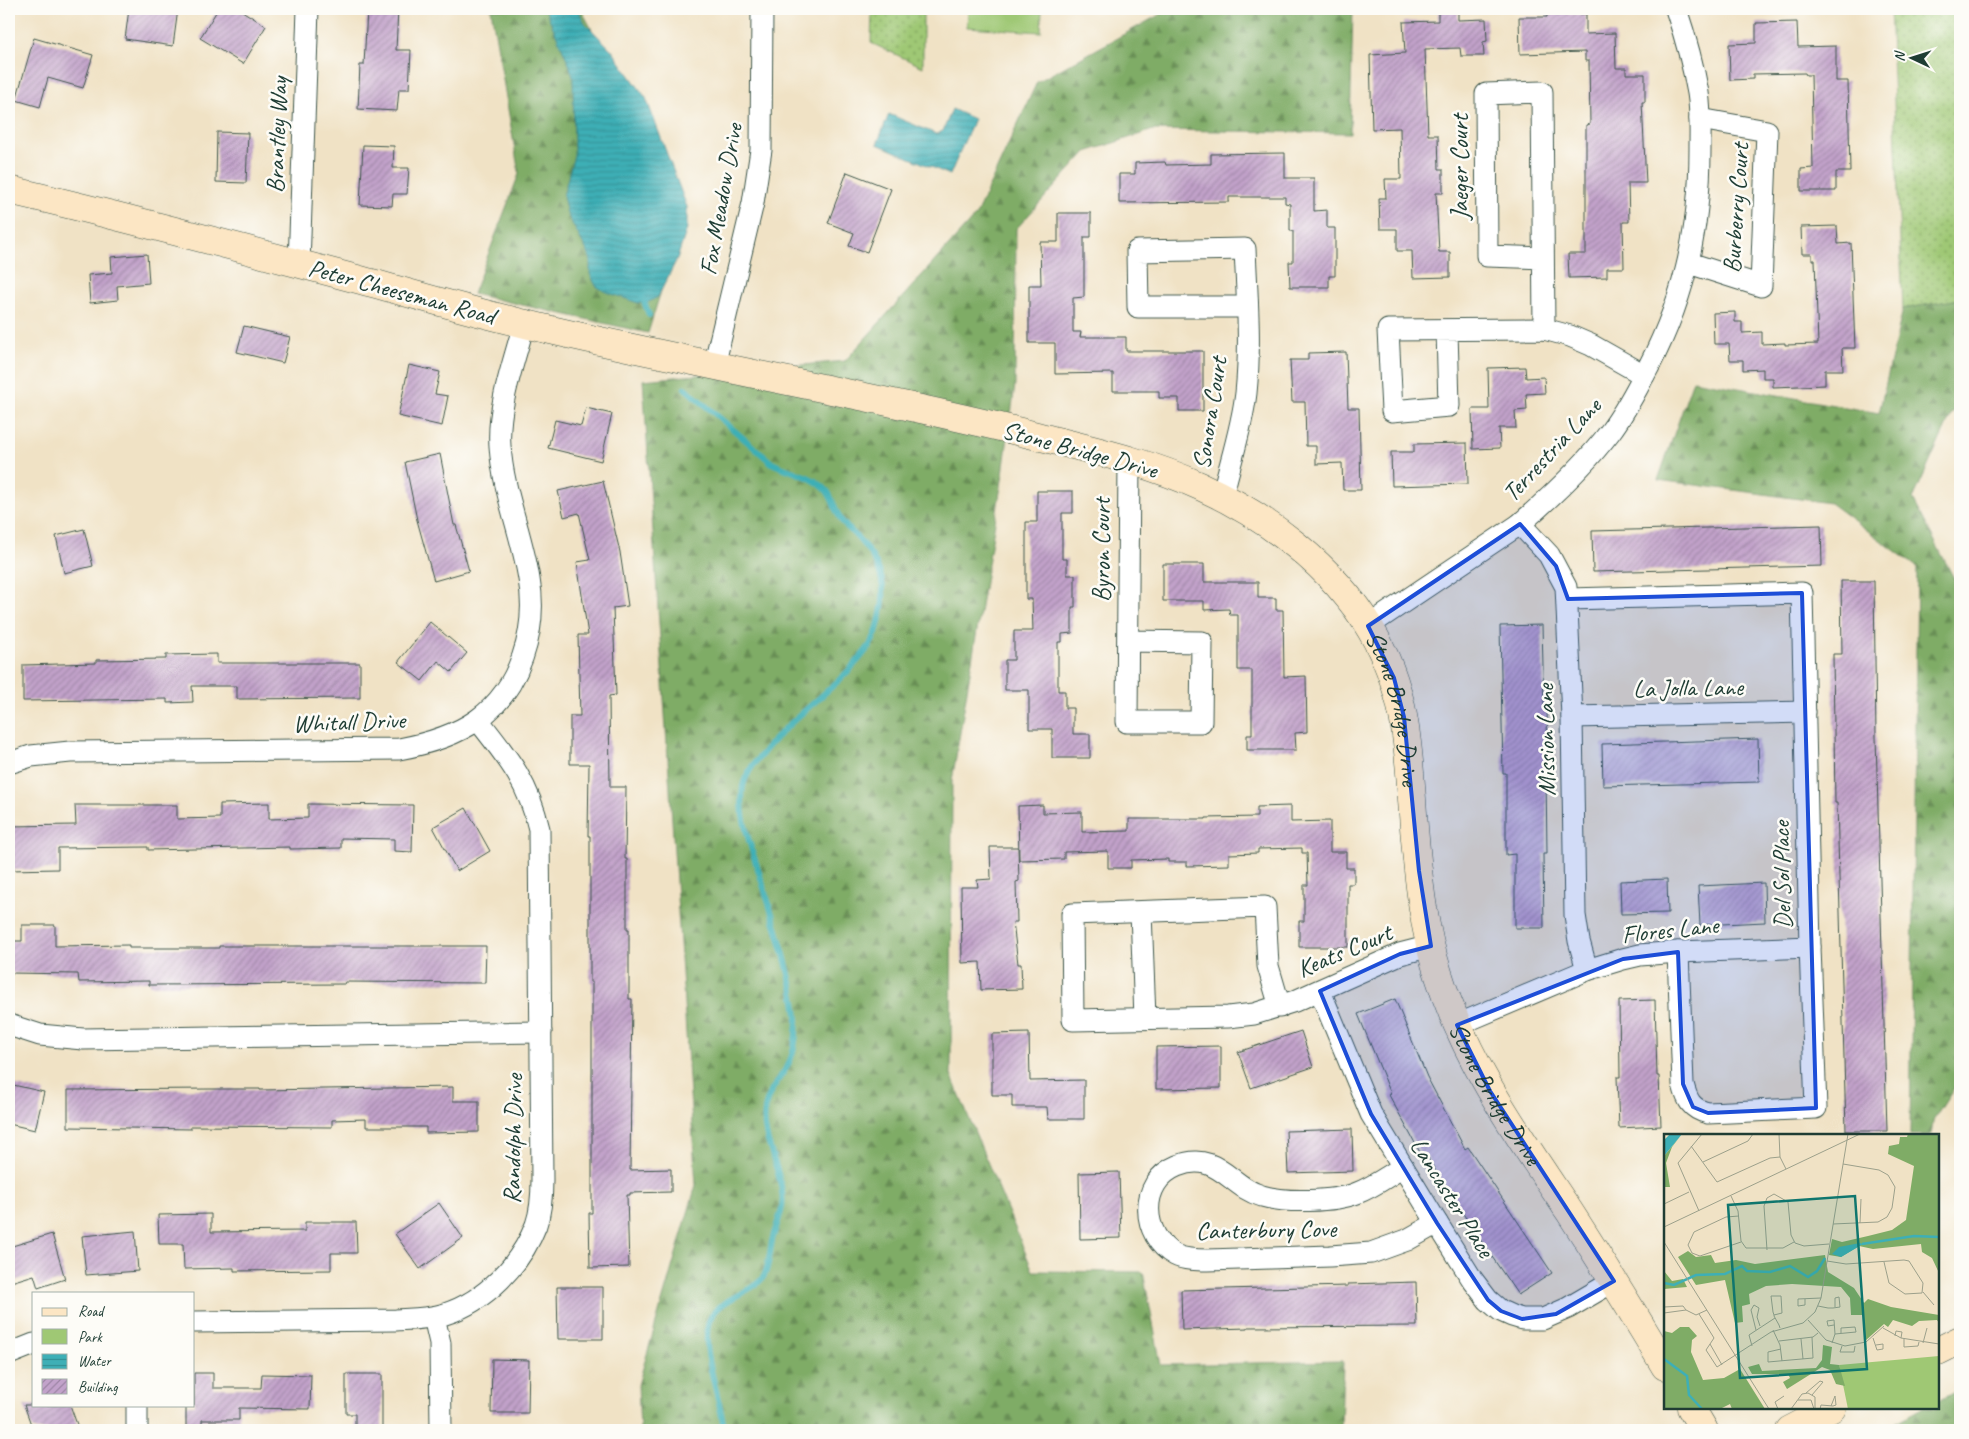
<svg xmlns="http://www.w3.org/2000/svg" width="1969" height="1439" font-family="Caveat,sans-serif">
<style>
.green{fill:url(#green-dots);stroke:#5f8254}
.forest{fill:url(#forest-firs);stroke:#4f744d}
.pitch{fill:#9fc874;stroke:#5f8254}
.water{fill:url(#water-rules);stroke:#2e7675}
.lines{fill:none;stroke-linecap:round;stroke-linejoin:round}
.stream{stroke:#3eafb6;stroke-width:6}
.building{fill:url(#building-hatch)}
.street-casing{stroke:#3e564a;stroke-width:23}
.secondary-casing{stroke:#3e564a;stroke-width:29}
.street{stroke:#fff;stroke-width:21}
.secondary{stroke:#fce6c4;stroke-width:28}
.marked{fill:#1d4ed8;fill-opacity:0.2;stroke:#1d4ed8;stroke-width:4;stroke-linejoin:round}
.labels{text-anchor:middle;stroke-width:5;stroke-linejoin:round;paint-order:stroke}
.street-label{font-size:25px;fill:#1f3d34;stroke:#fdfcf7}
.inset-river{fill:none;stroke:#3eafb6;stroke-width:2.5}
.inset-road{fill:none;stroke:#9ca08b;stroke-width:1}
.view{fill:#0f766e;fill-opacity:0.15;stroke:#0f766e;stroke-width:2.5}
.inset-edge{fill:none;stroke:#1f3d34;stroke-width:2.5}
</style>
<defs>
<pattern id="green-dots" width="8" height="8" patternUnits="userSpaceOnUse" patternTransform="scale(1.25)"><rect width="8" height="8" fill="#9fc874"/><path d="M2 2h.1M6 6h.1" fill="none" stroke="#81a460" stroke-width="1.8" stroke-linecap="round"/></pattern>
<pattern id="forest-firs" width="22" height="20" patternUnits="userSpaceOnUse" patternTransform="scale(1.25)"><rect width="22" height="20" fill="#7fac66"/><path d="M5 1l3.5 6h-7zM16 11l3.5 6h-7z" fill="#678d55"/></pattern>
<pattern id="water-rules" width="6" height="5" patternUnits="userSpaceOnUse" patternTransform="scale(1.25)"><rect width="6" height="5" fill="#3eafb6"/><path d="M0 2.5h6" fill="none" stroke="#339095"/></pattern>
<pattern id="building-hatch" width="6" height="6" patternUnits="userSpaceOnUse" patternTransform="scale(1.25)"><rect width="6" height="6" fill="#c2a2ca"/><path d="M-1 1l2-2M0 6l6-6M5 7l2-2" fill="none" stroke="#9d85a5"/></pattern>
</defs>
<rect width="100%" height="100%" fill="#fdfcf7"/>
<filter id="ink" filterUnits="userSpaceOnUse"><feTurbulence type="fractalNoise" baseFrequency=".02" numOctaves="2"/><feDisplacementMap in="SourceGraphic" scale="10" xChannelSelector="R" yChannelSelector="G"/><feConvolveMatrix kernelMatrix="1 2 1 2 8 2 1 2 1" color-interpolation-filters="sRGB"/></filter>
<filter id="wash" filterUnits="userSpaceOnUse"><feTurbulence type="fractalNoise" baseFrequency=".0096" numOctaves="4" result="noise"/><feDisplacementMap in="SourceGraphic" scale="20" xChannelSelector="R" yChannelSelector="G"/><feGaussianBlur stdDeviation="1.12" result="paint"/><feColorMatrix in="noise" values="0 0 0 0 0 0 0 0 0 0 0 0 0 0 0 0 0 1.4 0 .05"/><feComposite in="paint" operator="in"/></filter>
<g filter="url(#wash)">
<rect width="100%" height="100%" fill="#f0e2c5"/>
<!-- green -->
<g class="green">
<path d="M872,9H923V67L871,43Z"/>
<path d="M1890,9H1960V299L1903,309Z"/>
</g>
<!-- forest -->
<g class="forest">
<path d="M491,9H581L687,207L648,333L473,294L519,174Z"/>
<path d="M1170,9H1353L1350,133L1153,130L1086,152L1016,229L1015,385L1003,474L952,781L951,1075L1033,1271L1143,1272L1161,1365L1343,1361L1341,1430H640L638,1385L696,1185L643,380L845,361L976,215L1037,82Z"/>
<path d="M1960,299V410L1952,413L1913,499L1960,590V1079L1933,1121L1931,1135H1910L1917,567L1830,503L1658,480L1693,380L1879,413L1903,309Z"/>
<path d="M1960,1388V1430H1882L1923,1408H1938V1400Z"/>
</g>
<!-- pitch -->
<path class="pitch" d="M968,9H1042L1041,32L967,27Z"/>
<!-- water -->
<g class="water">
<path d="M545,9H578L585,23L611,49L646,98L687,207V229L677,259L658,297L647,303H638L606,292L596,286L590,274V258L587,251L567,214L563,196L574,155L573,77L569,64Z"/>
<path d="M952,109L974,119L950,175L877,144L889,114L936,134L943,131Z"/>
</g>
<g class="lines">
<!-- stream -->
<g class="stream">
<path d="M642,296L649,315"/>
<path d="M685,388L772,463C789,472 814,475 827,491C835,501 835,515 845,525C871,550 890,574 881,613C879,624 876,636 870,645C841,687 794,713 763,753C754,763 746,773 743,786C739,812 748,839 756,863C767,897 778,931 787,966C791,984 797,1002 797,1021C796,1036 795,1051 788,1065C780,1079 767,1092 765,1110C761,1138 779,1164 782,1192C785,1211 776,1223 772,1241C770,1251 769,1264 765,1274C757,1293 713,1298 708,1325C702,1356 721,1398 724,1430"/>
</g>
</g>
<g id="blocks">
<!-- building -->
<g class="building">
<path d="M129,9H178L173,46L125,39Z"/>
<path d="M218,9H239L266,26L243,64L200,38Z"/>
<path d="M367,9H398L396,50H411L409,89H399L397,111L358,109L360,65H364Z"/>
<path d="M1458,9V20L1486,19L1487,41L1483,42L1484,56H1461L1460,48L1425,49L1428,135H1438L1439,169H1443V193H1436L1439,252H1450V277L1413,278L1412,251H1397V229H1380L1379,198H1386L1385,179H1401L1400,128L1372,129L1370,55L1405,53L1403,22L1438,21V10Z"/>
<path d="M1547,9H1568V14H1586V34L1615,33L1616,68H1626V74H1645V102H1642L1646,183H1628L1629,222H1623L1624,268H1607V277L1569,278L1568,254H1586V125L1590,124L1589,61H1585V52L1520,54L1519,17H1547Z"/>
<path d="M1797,22L1798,47L1836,46V81H1848L1850,172H1836V191H1801V169L1813,168L1811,75H1806L1805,73L1753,74V79L1730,80L1729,44L1756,43V23Z"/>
<path d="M34,38L93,55L83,88L48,78L40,107L16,100Z"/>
<path d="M217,132L248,133L246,183L216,182Z"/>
<path d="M363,145L394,146L393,168H409L407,194H393L392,206L360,205Z"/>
<path d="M1285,153V178H1314V211L1327,210V228H1335V276H1329V287H1290L1289,262H1293V231H1290V204L1285,203V197H1229V202L1119,203V174H1135V163L1165,162L1166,165L1211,164V154Z"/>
<path d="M847,172L891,189L867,252L849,246L854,233L828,223Z"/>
<path d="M1058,213H1091V237H1084V297L1073,298V332H1081L1080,337H1126V351H1203V411H1179V398H1159V391H1113V373L1055,374V343H1029V285H1041L1040,242H1058Z"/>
<path d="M1837,226L1838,244L1851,243L1855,348H1842L1843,370H1825V385L1773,387V378H1763V369L1743,370V360H1730L1729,344H1714L1713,313L1735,312V322H1742V333L1762,332V344L1785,343V345L1818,344L1815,260H1812V254H1802L1801,227Z"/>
<path d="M147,254L149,283L117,286L118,300L90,303L88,275L112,273L111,257Z"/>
<path d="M244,326L290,337L283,363L237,352Z"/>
<path d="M1346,352L1348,408H1359L1361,490H1343L1342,463L1316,464V446H1306L1305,402H1292L1290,360H1308V353Z"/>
<path d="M409,365L440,372L435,394L448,396L442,426L398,416Z"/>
<path d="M1525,367L1526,378L1544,377L1545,393L1526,394L1527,410L1515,411L1516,428H1499L1500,448L1473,449L1472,409H1489L1488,368Z"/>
<path d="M586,408L612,414L601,461L548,448L555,420L581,426Z"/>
<path d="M1467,443L1468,484L1392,486L1391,452H1414V444Z"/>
<path d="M440,454L454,525H456L469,571L434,581L417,520L405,462Z"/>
<path d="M603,481L620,552L628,606L613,608L616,695L609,696L610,787H626L625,859H627V929H629V999H632L630,1170L671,1169V1192L630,1193V1195H627L629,1267L590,1268L589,1213H592V982H590V836H588L589,764H570V716H580L578,635H588L577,562L590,560L579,513L564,517L558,491Z"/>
<path d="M1037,491H1073V513H1062V559H1067V575H1075V607H1072V633L1062,634V642H1058V691H1065V708H1073V734H1090V758H1052V729H1029V690H1005V660H1014V631H1033L1032,599H1026V522H1037Z"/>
<path d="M1821,525L1822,566L1593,572L1592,531Z"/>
<path d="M84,529L93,566L64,573L56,536Z"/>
<path d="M1163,564H1204V582H1258V598H1276V610H1283L1284,677L1306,676L1307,732L1295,733L1296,750H1247V735H1252V670H1238V615H1230L1229,609L1204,610V601H1163Z"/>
<path d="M1841,581H1874L1876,737L1887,1131H1846L1837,803H1835L1833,654H1842Z"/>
<path d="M430,622L467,653L451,672L438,661L422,681L398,662Z"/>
<path d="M1542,625L1544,707H1547L1548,773H1546L1547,854H1543L1544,928H1515V854L1506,855V773H1503L1500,626Z"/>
<path d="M217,654V663H360V698L237,699V686H192L193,702L167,703V699L23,701V665L96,663V660L166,659V655Z"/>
<path d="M1758,739L1759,782L1603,786L1602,744Z"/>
<path d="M269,803V819L308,818V804L413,805L412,852L394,851V839L341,838V848L290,849V847L148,850V847L58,848V869L9,870V826L76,825L75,805H177V819L220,818V804Z"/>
<path d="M1043,805V813L1082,812V832L1129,831V819H1206V818L1257,817V807L1291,806V822L1330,821V852H1346V868H1354V884H1348V947H1299V921H1304V885H1308L1307,853H1302V848L1258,849V853L1229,854V865L1187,866V862H1168V859L1131,860V868H1108V851L1064,852V859L1019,860L1018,806Z"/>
<path d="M466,808L490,851L457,871L433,827Z"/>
<path d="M990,847H1018L1019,881L1016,882L1017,922H1013L1018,964H1021L1022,989L981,990L980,962L962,963L961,887H978L977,880L991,879Z"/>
<path d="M1667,879L1668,913L1621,914L1620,881Z"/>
<path d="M1764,883L1765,922L1700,925L1698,886Z"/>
<path d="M22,925H55V946L129,945V948H219V946H486L485,983L345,982V984L149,985V981L79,982L78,974L9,973V941H22Z"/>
<path d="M1395,999L1427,1077L1465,1149L1468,1147L1552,1273L1518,1295L1469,1223L1425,1154L1422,1156L1389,1095L1391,1094L1358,1014Z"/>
<path d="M1655,1000L1657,1076H1659L1661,1126L1619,1128L1617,1077H1620L1619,1001Z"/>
<path d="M1301,1031L1313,1067L1251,1088L1238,1052Z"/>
<path d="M1029,1033L1030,1081L1084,1080V1119H1048L1047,1107H1012V1095H992V1034Z"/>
<path d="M1221,1046V1088L1156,1089V1047Z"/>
<path d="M9,1084L44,1092L35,1130L9,1124Z"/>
<path d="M453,1087V1101H479V1132L426,1133V1127H366V1119L332,1120V1127L191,1126V1129L68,1127V1090L210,1089H260V1090Z"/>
<path d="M1352,1129L1353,1171L1288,1173L1286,1131Z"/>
<path d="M1119,1172L1121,1238L1080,1239L1079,1173Z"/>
<path d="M439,1203L463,1238L420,1269L395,1234Z"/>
<path d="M211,1214V1232L305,1231V1222H356L357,1253H331V1270L234,1271V1268L184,1269L183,1244H159L158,1215Z"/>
<path d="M135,1231L138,1271L86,1275L82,1236Z"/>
<path d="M52,1234L65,1279L38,1288L34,1275L11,1282L9,1273V1247Z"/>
<path d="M1416,1282L1417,1326L1248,1327V1328L1182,1330L1181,1290L1348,1286V1284Z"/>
<path d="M557,1287H603V1339H558Z"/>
<path d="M492,1359L529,1360L528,1413H491Z"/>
<path d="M194,1373H213V1388H261L262,1374L311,1375L310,1409L239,1408V1420H202V1430H186V1405H194Z"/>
<path d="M346,1374H382V1430H355V1414H346Z"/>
<path d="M24,1405H70L79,1430H33Z"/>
</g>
</g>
</g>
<g filter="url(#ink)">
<use href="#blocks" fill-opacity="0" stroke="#3e564a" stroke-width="1"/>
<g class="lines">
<!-- street casing -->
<g class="street-casing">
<g id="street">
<path d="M1543,258L1487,256L1486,94L1542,92L1544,329"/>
<path d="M1689,263L1761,286L1767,131L1700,119"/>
<path d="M299,264L308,9"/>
<path d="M1447,330L1449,406L1392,411L1388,330L1544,329L1570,336L1591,345L1644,375"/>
<path d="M714,366L753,203L761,150L762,9"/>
<path d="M1222,497C1230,463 1242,428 1246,393C1251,345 1247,296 1245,249L1137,251L1138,307H1247"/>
<path d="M1520,524L1549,555L1566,587L1572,717L1575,915L1579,941L1587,970"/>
<path d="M1568,599L1802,593L1810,947L1816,1108L1708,1113C1691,1109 1687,1100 1683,1084L1678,952"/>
<path d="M1368,626L1520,524C1552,496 1584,466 1610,432C1622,416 1632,398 1641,381C1683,306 1700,234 1700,149C1700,131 1701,111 1698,93C1693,64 1685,36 1676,9"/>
<path d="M1128,641L1202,642L1201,722H1127L1129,460"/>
<path d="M1572,717L1805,712"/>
<path d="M9,763L31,756L70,752L399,749C426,744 454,736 477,720C520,690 538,629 529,579C522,534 503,492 500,446C497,407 514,362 524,324"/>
<path d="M1141,912L1145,1018"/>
<path d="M1320,991L1371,1114L1437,1223L1472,1279L1488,1300L1501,1311L1512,1316L1522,1319H1543L1568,1308L1614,1281"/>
<path d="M1280,1007L1268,966L1265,907L1072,914L1073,1020L1228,1017L1254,1014L1295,1001L1400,954L1431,946"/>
<path d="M9,1025L40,1035L83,1039L541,1032"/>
<path d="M1457,1025L1587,970L1623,959L1640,955L1678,952L1810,947"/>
<path d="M1403,1167C1388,1176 1373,1187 1357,1193C1334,1202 1285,1203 1262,1196C1229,1187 1218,1150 1177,1166C1138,1182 1141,1236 1175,1255C1185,1260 1197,1260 1208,1260L1330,1256L1371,1253L1407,1240L1437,1223"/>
<path d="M434,1317L440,1343L441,1430"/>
<path d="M194,1322L396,1320C413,1319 429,1319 445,1314C486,1301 521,1264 536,1225C541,1211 542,1195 542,1180L539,829C528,781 507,757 478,720"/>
<path d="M9,1354L34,1344"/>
<path d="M137,1430V1405"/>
</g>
</g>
<!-- secondary casing -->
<g class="secondary-casing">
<g id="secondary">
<path id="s1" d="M9,190C130,218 251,251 372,283C423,297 474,312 526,324C574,336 622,346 670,356C792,383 915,405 1037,436C1092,450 1148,462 1200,486C1266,516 1333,566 1371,630C1412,700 1408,762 1415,839C1419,884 1424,930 1438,973C1465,1061 1518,1135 1569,1211C1602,1262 1634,1314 1665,1366"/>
<path d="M1938,1351L1960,1340"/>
<path d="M1691,1408L1704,1430"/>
<path d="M1790,1430L1832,1408"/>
</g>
</g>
<!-- street -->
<use href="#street" class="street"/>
<!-- secondary -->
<use href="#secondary" class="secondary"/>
</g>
</g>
<!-- marked area -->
<path class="marked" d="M1520,524L1556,566L1568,599L1802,593L1816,1108L1708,1113L1693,1107L1683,1084L1678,952L1623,959L1457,1025L1490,1091L1614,1281L1556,1314L1522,1319L1501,1311L1488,1300L1437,1223L1371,1114L1320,991L1400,954L1431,946L1419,871L1404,717L1394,678L1368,626Z"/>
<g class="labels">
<!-- street labels -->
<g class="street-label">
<text transform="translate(276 135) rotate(-88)" y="9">Brantley Way</text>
<text transform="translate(1459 167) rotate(-90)" y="9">Jaeger Court</text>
<text transform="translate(720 199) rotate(-80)" y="9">Fox Meadow Drive</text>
<text transform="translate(1735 208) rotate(-86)" y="9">Burberry Court</text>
<text transform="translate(402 291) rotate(15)" y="9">Peter Cheeseman Road</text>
<text transform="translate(1209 413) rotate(-81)" y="9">Sonora Court</text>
<text transform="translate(1080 449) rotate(15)" y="9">Stone Bridge Drive</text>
<text transform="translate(1551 449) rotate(-47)" y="9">Terrestria Lane</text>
<text transform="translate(1101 550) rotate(-90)" y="9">Byron Court</text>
<text transform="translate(1688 687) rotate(-1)" y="9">La Jolla Lane</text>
<text dy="9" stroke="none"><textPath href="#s1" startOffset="1538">Stone Bridge Drive</textPath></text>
<text transform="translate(349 721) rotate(-2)" y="9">Whitall Drive</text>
<text transform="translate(1545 740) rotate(-91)" y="9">Mission Lane</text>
<text transform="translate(1781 875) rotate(-91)" y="9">Del Sol Place</text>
<text transform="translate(1670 929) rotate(-6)" y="9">Flores Lane</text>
<text transform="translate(1344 950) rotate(-23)" y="9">Keats Court</text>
<text dy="9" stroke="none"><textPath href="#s1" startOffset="1941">Stone Bridge Drive</textPath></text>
<text transform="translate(512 1139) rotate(-89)" y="9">Randolph Drive</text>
<text transform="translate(1453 1197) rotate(58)" y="9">Lancaster Place</text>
<text transform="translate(1266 1229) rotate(-1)" y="9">Canterbury Cove</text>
</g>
</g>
<!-- overview -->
<g transform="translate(1664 1134)">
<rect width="275" height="275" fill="#f0e2c5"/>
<path d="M275,222V275H184L175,231Z" fill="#9fc874"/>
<path d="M18,0L8,13L2,29L6,53H0V22ZM244,0H275V139L268,124L258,118L257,110L209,115L195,112L177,123L165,121L168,105L178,108L204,102L228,96L242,86L250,32L224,20L225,12L235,10L236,3H243ZM24,117L32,123L47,121L51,129L72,126L91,130L161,121L164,138L190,154L200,169L204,165L227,173L275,181V189L273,186L255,187L248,192L229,186L224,193L220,190L201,207L199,181H187L186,164L177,153L128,150L102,152L85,160L86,170L78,172L79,188L71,189L61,146L32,151L14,123ZM0,137L8,147L19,145L23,153L0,155ZM16,193H25L33,202L28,206L27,218L39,246L60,244L76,235L101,275H68L66,270L56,275H0V197L8,199ZM159,211L168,213L166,230L175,231L181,252L172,250L166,236L158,233L123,255L119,248L126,244L124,240H88L84,233L95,230L98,237L152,234L158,226Z" fill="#7fac66"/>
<path d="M6,0H18L0,22V6ZM196,109L199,110L177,123L168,120L175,113Z" fill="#3eafb6"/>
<path class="inset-river" d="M198,110L250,102L275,103M0,149L10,151L32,141L61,140L78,132L83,137L106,138L126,132L144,143L153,137L161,124M0,225L23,242L25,261L38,275"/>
<path class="inset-road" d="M115,0L116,23L122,35M27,12L53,48L106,24L116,23M39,28L84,7L89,0M67,62L74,77L77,107L82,114H119L130,108M0,70L25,58M35,77L14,29L38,0M75,82L62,83L30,98L24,111L28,119L36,122L77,108M196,89L197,65M169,90L214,88L223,83L228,74L231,53L224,41L215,36L179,30M0,93L196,0M0,108L105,275M103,116L100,72L103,64L110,60L124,68L127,101L131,109L140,112L165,110M163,127L182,130L240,126L245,127L259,149L258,159L241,160L225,149L220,128M259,158L270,171M141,165V171L134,172V165L157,164M154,172L164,174H169L176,173L175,163L171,164V173M0,173L19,172L22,176M0,179L22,176L32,181L43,176M35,180L50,204L46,210L58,231M110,181L118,179L117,162H107L109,178L110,181V182L115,191L116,194M144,186L162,206L181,212L202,208L220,192M219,194L237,204L275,210M92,196L87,176L90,171L95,174L93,183L96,192M109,196L116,211L118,227M171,200L192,198L191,193L177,194V199M231,202L232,197L238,198L237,204M209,204L213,216L219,215V210L212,211M137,205L139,225M240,205V213L254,212L255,208M115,207L149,203L154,199M168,209L171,200L170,186L163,187L164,192L170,191M259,209L263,194M46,210L42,216L53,233L107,198L139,189L151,178L157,164L184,0M88,212L85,201L111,184M178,212L176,218H190L191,212M117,215L104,218V228L149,224L148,203M142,259L156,247L159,248L148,261M134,266H147L150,275M114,275L111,268L120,262M127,275L138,260L144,259L151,263V275M156,275L157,271L169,272L172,271L171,262L167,272"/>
<path class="view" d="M191,62L203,235L76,244L64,71Z"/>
<rect width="275" height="275" class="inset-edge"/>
</g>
<!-- margin -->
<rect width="1969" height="1439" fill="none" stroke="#fdfcf7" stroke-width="30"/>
<!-- legend -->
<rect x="32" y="1292" width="162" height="115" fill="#fdfcf7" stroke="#a4b0a9"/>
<rect x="42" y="1308" width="25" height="8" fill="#fce6c4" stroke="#a4b0a9"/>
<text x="78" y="1316" font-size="15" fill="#1f3d34">Road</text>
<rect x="42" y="1329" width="25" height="15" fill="#9fc874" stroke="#a4b0a9"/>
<text x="78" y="1342" font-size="15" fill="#1f3d34">Park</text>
<rect x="42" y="1354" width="25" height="15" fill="url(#water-rules)" stroke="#a4b0a9"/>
<text x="78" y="1366" font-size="15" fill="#1f3d34">Water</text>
<rect x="42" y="1379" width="25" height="15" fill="url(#building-hatch)" stroke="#a4b0a9"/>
<text x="78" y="1392" font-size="15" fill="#1f3d34">Building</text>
<!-- north arrow -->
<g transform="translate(1912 58) rotate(274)" stroke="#fdfcf7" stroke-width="4" paint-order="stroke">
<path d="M0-4L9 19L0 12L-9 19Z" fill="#1f3d34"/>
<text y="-8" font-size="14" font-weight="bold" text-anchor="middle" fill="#1f3d34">N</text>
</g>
</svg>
